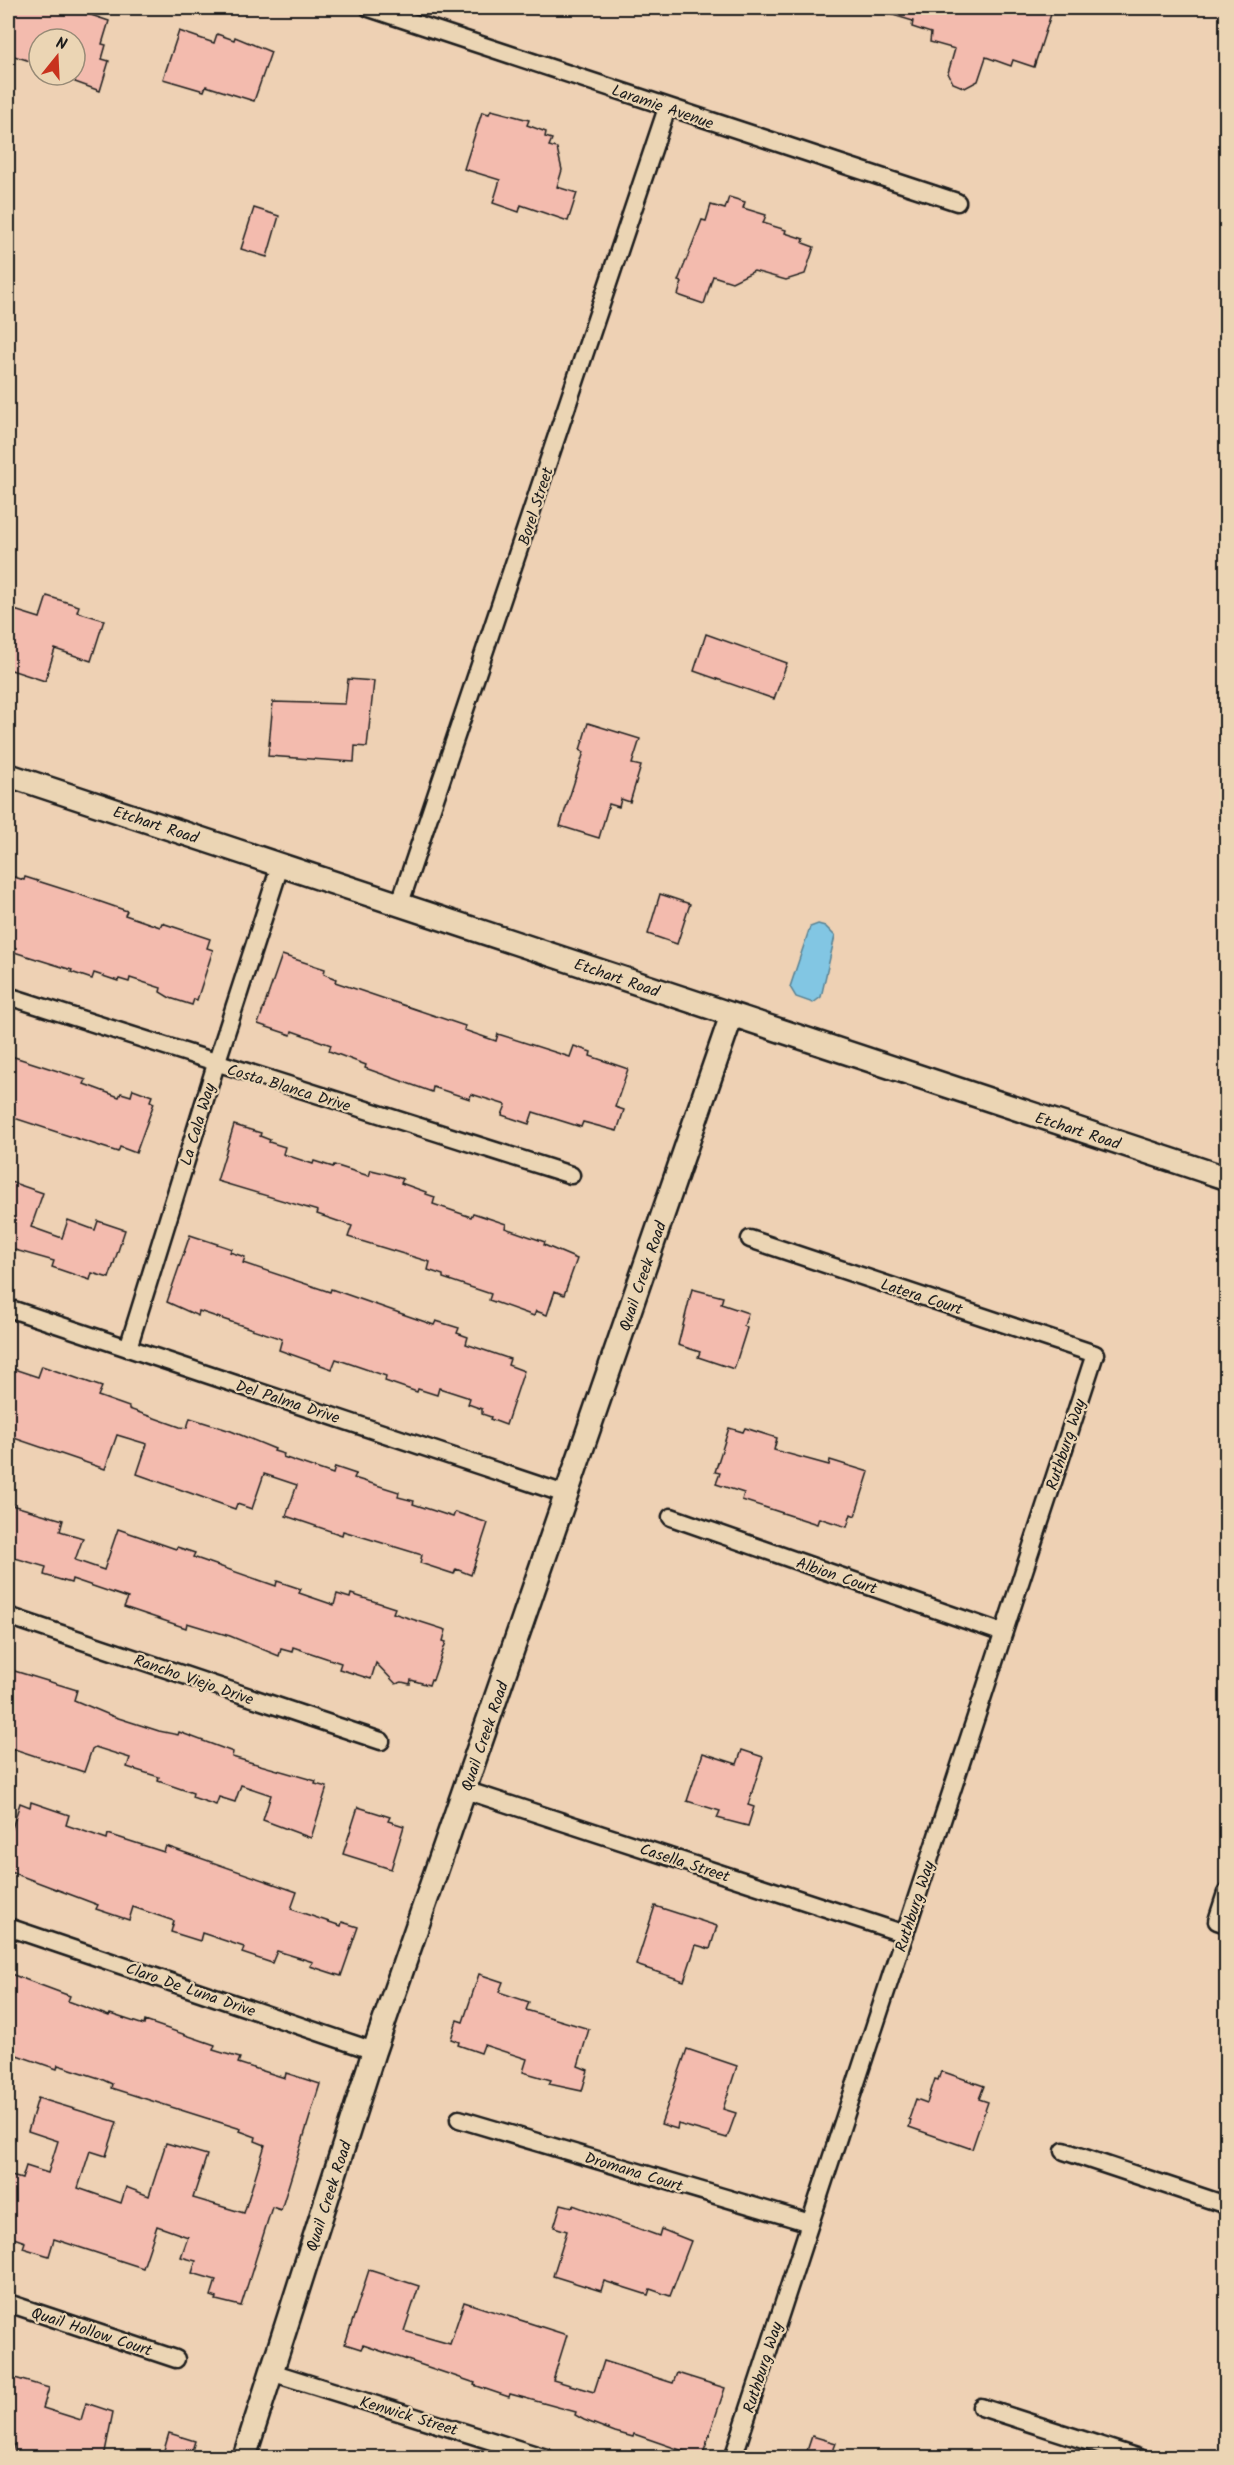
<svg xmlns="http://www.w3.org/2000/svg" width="1234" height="2465" font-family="Kalam,sans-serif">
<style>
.water{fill:#82c6e3;stroke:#598293;stroke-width:1.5}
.building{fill:#f3bbae;stroke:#1c1c1c;stroke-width:1.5}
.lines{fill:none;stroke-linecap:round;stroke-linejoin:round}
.street-casing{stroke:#1c1c1c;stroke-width:21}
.secondary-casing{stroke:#1c1c1c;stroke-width:27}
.street{stroke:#ebd5b4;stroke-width:16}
.secondary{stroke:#ebd5b4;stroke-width:22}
.labels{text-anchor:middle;stroke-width:4.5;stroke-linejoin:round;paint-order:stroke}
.street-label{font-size:16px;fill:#1c1c1c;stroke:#ebd5b4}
</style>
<rect width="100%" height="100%" fill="#eed1b4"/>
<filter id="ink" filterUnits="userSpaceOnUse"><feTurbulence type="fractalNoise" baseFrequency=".0167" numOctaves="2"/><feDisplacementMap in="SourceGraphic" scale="12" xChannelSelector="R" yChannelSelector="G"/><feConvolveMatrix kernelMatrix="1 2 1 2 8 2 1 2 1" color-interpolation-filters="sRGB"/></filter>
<g filter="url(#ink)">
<!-- water -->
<path class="water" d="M818,924L825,926L835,936L821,997L813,1003L796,997L790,987L810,927Z"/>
<!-- building -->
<g class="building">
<path d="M8,8H84L82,12L109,21L102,44L106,45L102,59L109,61L100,91L75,82V39H39V64L8,54Z"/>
<path d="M884,8H1053L1034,67L1013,60L1011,66L986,57L978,81L965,88L953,83L948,73L955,49L930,42L931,33L912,27L913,21L883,12Z"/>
<path d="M179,31L214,43L217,34L234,40L235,37L271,52L254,101L206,86L204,91L163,79Z"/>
<path d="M491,110L529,120L527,125L546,132L545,137L552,139L549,146L557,148L562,170L557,187L577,193L568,221L521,205L519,212L493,203L500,180L464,169L482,112L489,114Z"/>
<path d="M729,197L745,202L743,208L766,215L763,223L786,230L785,233L804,239L803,243L814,247L805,274L786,280L754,271L732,282L713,276L704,304L678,295L682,282L678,281L702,220L706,221L711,205L725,209Z"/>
<path d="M254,208L279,216L267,257L241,249Z"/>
<path d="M47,596L79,606L77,612L104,620L91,661L55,649L45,681L8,669V608L40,618Z"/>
<path d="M706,634L787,663L774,699L694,671Z"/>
<path d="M348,679L374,681L367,747L355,746L354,762L268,756L273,702L345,704Z"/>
<path d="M588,723L640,739L632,764L641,766L630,802L621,799L619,807L609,804L599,838L560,826L584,752L580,750Z"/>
<path d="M11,876L24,880L25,877L69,891L127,911L125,915L160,927L162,923L210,939L207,948L213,950L197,1000L194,999L192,1005L170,998L160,992L161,988L130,978L129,982L119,979L118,981L94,973L92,979L71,972L72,970L14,952L16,948L8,945V886Z"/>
<path d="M660,894L690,904L677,944L648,934Z"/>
<path d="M282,955L325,969L324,974L336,979L335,982L465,1026L464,1030L496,1041L498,1034L570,1057L574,1046L591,1052L590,1056L628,1069L615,1107L624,1110L617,1131L583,1122L581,1127L533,1112L529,1124L502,1115L506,1105L471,1094L470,1099L433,1087L432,1092L365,1068L366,1065L329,1051L331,1045L292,1031L291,1035L258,1024Z"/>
<path d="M8,1055L86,1080L84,1084L119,1097L121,1093L131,1096L133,1089L152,1096L150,1101L154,1103L136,1153L120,1147L118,1152L8,1116Z"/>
<path d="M234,1125L261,1133L260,1136L270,1140L269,1142L285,1147L283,1154L313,1164L314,1161L333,1167L334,1165L369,1176L371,1170L384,1173L403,1179L401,1183L426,1192V1194L435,1197L433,1204L471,1217L473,1213L506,1224L505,1228L545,1242L544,1245L577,1259L564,1295L555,1291L547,1315L536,1311L534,1316L489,1300L491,1294L443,1278V1275L428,1270L430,1262L348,1237L352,1226L317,1214L318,1211L217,1181Z"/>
<path d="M8,1181L43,1193L31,1227L62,1238L68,1220L95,1230L98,1221L125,1230L109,1278L92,1273L90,1280L52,1267L54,1261L8,1248Z"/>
<path d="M190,1235L232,1249L230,1252L245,1257L243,1263L330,1292L331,1289L434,1325L436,1321L459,1328L457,1333L468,1337L466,1344L510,1359L508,1365L524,1371L506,1425L490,1419L491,1417L482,1414V1409L468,1404L470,1398L439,1388L437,1395L418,1389L417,1392L385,1381L386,1376L336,1359L332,1369L279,1350L282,1339L199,1311L198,1316L167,1302Z"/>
<path d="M692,1289L723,1297L721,1304L748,1313L744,1326L747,1328L734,1369L698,1357L700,1352L678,1345Z"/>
<path d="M42,1366L102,1387L98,1396L129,1407V1409L180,1427L187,1428L190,1418L231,1431L275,1449L274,1451L284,1454L283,1457L333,1474L335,1467L356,1474L354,1478L399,1492L398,1497L414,1501L413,1504L453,1517L455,1512L488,1523L471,1575L456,1569L454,1574L420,1563L422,1555L343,1531L342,1535L286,1516L297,1485L264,1474L252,1509L237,1504L235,1509L137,1474L147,1444L117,1435L105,1469L8,1436V1367L38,1377Z"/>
<path d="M729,1428L743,1432L745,1428L777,1438L774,1450L829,1465L830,1460L869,1472L855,1516L851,1514L847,1527L819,1518L817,1524L742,1500L744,1493L716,1484L720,1473L715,1472Z"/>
<path d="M8,1504L63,1520L60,1531L83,1538L75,1560L104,1570L118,1529L176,1549L177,1547L195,1553L193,1557L276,1586L277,1581L301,1589L299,1593L334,1605L337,1594L350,1598L351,1594L395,1608L393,1613L446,1630L443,1641L446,1642L433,1680L431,1679L429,1685L411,1680L410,1684L402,1682L396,1684L376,1663L371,1679L339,1669L341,1663L293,1647L292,1652L281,1649L279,1656L230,1636L187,1623L186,1628L124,1607L128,1598L72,1579L71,1583L44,1575L46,1567L8,1556Z"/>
<path d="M8,1669L77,1690L74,1700L112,1716L159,1731L178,1735L179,1732L233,1752L232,1757L316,1781L315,1784L327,1787L311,1838L263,1820L271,1795L241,1785L235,1802L219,1797L216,1805L192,1797L193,1793L158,1781L159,1777L127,1767L130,1758L95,1747L92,1749L84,1772L8,1747Z"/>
<path d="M742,1750L763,1757L748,1805L754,1807L748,1826L717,1818L720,1811L687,1801L703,1753L737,1764Z"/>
<path d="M31,1802L69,1815L66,1825L107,1839L108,1834L164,1852L166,1846L297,1892L291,1909L341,1926L342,1922L358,1927L341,1976L310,1966L313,1962L277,1951L272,1963L242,1953L244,1947L202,1933L200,1941L171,1932L174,1921L133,1907L129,1920L96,1909L98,1905L8,1871V1841L20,1803L30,1807Z"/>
<path d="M358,1807L390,1817L388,1821L404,1826L391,1869L343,1854Z"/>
<path d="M655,1906L717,1926L710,1949L696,1945L684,1981L636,1965Z"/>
<path d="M8,1973L70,1996L68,2001L109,2016L110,2014L144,2025L145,2021L215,2045L213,2050L240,2058L238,2063L285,2078L286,2073L320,2084L281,2210L272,2207L241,2306L216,2300L217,2298L211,2296L216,2280L192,2273L196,2261L181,2257L188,2237L157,2226L143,2268L54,2239L49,2256L23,2248L25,2242L8,2236V2175L22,2179L26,2166L48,2173L58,2141L28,2131L38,2098L117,2122L106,2156L90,2151L78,2188L121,2203L126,2187L149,2196L166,2143L207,2155L193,2198L244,2213L265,2145L255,2141L256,2137L240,2131L241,2129L111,2088L112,2084L99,2078L58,2065L57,2069L8,2052Z"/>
<path d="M479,1974L503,1982L499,1992L529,2002L526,2010L589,2029L578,2066L588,2070L582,2091L549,2084L551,2080L523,2072L527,2059L484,2045L481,2053L458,2045L459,2042L451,2039L457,2020L463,2022Z"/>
<path d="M687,2049L737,2066L723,2109L736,2113L727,2138L678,2124L677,2129L661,2124Z"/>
<path d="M941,2071L984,2086L979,2099L988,2102L972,2149L909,2127L911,2120L909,2119L916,2099L927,2103L935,2079L938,2080Z"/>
<path d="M561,2204L573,2207V2205L659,2236L661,2229L691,2241L670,2296L650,2289L648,2295L604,2281L601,2291L553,2276L567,2231L554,2227Z"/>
<path d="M369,2270L419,2286L404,2331L450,2344L464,2302L567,2335L553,2380L594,2392L604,2361L673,2383L677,2373L725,2388L702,2457H684L686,2452L634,2434L633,2437L615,2432L584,2420L575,2415L576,2412L510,2394L509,2397L474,2385L475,2383L363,2345L361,2349L345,2344Z"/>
<path d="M8,2376L49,2388L43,2408L81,2420L86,2403L113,2412L104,2457H10L14,2445L8,2443Z"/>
<path d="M169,2433L195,2441L190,2457H162Z"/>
<path d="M812,2436L836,2443L831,2457H805Z"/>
</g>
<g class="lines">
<!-- street casing -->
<g class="street-casing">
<g id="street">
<path d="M369,8L957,202"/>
<path d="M400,903L667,108"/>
<path d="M8,996L571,1175"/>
<path d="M8,1308L568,1495"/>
<path d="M128,1348L216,1064L280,866"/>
<path d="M671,1517L1003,1633"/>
<path d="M8,1616L381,1741"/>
<path d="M465,1790L905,1934"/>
<path d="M1226,1893L1217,1921L1226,1924"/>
<path d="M8,1927L374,2051"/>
<path d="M459,2119L810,2223"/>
<path d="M1064,2151L1226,2205"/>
<path d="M8,2303L176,2359"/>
<path d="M271,2372L546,2458"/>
<path d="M981,2407L1139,2458"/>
<path d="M733,2458L1095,1354L750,1239"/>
</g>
</g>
<!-- secondary casing -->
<g class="secondary-casing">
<g id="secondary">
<path d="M8,775L1226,1178"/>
<path d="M244,2458L374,2051L731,1017"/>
</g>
</g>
<!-- street -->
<use href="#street" class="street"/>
<!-- secondary -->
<use href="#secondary" class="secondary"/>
</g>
</g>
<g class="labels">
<!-- street labels -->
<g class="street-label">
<text transform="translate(663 106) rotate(19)" y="6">Laramie Avenue</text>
<text transform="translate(535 506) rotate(-72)" y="6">Borel Street</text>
<text transform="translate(156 824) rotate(18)" y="6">Etchart Road</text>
<text transform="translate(617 977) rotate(19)" y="6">Etchart Road</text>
<text transform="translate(289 1087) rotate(17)" y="6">Costa Blanca Drive</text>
<text transform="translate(197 1124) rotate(-73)" y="6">La Cala Way</text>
<text transform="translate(1078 1130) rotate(18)" y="6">Etchart Road</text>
<text transform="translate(642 1276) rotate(-71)" y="6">Quail Creek Road</text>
<text transform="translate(922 1296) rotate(18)" y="6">Latera Court</text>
<text transform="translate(288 1401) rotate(18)" y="6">Del Palma Drive</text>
<text transform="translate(1065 1444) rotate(-72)" y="6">Ruthburg Way</text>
<text transform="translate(837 1575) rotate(19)" y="6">Albion Court</text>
<text transform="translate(194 1679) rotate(19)" y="6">Rancho Viejo Drive</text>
<text transform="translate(484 1736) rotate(-71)" y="6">Quail Creek Road</text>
<text transform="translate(685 1862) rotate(18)" y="6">Casella Street</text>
<text transform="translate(914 1906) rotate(-72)" y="6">Ruthburg Way</text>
<text transform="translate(191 1989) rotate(19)" y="6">Claro De Luna Drive</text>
<text transform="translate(634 2171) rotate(17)" y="6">Dromana Court</text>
<text transform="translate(328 2196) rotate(-72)" y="6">Quail Creek Road</text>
<text transform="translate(92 2331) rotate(18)" y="6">Quail Hollow Court</text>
<text transform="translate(762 2367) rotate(-72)" y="6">Ruthburg Way</text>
<text transform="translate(409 2415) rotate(17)" y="6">Kenwick Street</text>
</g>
</g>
<!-- margin -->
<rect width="1234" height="2465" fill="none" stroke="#ebd5b4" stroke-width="30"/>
<rect x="15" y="15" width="1204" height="2435" fill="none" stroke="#1c1c1c" stroke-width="2" filter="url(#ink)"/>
<!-- north arrow -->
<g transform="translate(57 57) rotate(18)"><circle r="28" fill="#ebd5b4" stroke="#988b77" stroke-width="1.5"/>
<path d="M0-4.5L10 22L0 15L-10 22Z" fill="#c8321e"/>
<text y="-9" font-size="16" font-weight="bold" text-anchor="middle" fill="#1c1c1c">N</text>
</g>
</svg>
